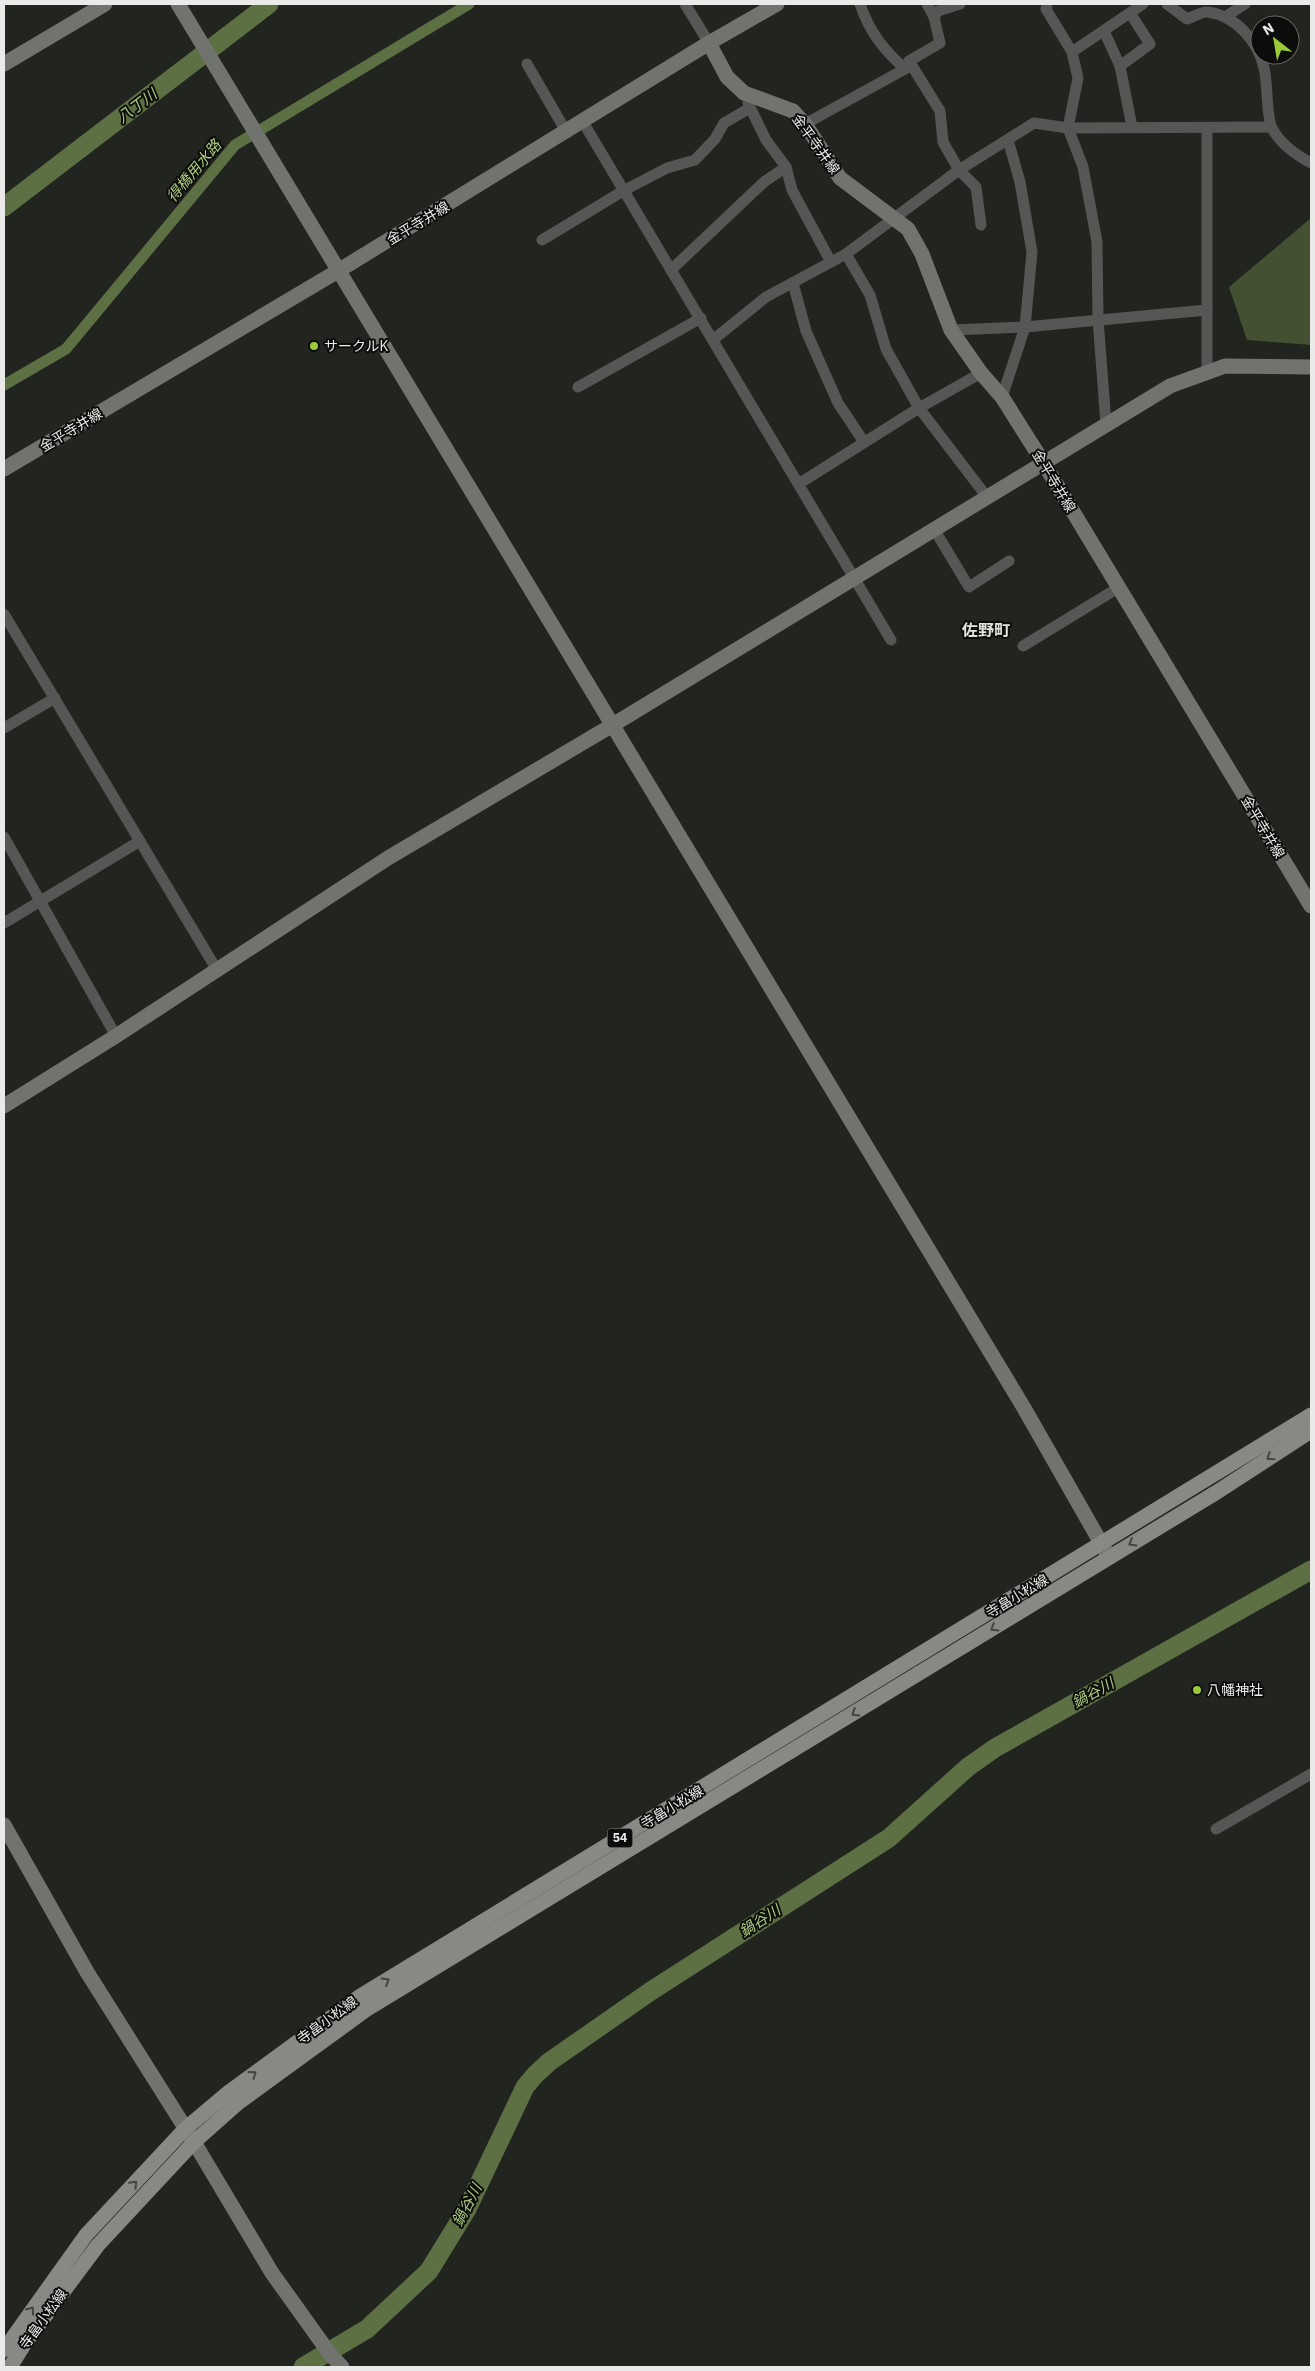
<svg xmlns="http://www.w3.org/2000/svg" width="1315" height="2371" font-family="'IBM Plex Sans','Noto Sans JP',sans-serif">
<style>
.green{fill:#435032}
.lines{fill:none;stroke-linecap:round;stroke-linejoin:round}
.canal{stroke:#5d7043;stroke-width:11}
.river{stroke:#5d7043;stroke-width:19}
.street{stroke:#555754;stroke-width:11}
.secondary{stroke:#71736f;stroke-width:15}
.primary{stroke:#878a84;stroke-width:15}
.oneway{stroke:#434541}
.poi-dot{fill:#98cb37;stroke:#0c0d0a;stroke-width:2}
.labels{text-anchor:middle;stroke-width:4;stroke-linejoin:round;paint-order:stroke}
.shield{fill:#0c0d0a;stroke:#a7a8a5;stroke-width:1}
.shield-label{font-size:12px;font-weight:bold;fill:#eaebe8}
.street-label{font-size:14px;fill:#eaebe8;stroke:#0c0d0a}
.poi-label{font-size:14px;fill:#eaebe8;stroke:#0c0d0a;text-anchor:start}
.water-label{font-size:15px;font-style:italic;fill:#adcc84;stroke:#0c0d0a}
.quarter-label{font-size:16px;font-weight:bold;fill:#dfe3db;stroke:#0c0d0a}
</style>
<rect width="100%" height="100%" fill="#22241f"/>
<!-- green -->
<path class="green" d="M1311,218V345L1247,340L1229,287Z"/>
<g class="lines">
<!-- canal -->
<path class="canal" d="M4,385L66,349L235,145L469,4"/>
<!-- river -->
<g class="river">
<path d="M4,207L269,4"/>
<path d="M303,2367L367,2329L429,2271L467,2209L525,2087L535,2075L549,2062L651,1991L889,1838L968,1767L995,1748L1311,1570"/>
</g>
<!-- street -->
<g class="street">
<path d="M685,4L709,43"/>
<path d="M860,4C870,33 883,49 905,69"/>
<path d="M927,4L934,17"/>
<path d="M1047,4L1046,9L1072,52L1078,78L1068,128L1083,167L1097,242L1098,319L1106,424"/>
<path d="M1167,4L1187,19C1193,17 1202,11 1208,12C1236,16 1258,41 1264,68C1268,83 1266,116 1272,128C1280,144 1296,155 1311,163"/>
<path d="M1225,17L1245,4"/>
<path d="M1104,31L1120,66L1132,127"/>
<path d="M1072,52L1143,4"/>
<path d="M909,61L940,111L943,142L959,170L976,187L981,225"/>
<path d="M527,64L567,133"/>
<path d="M1120,66L1150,44L1130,13"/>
<path d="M748,103L766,140L786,167L792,190L831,262"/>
<path d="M583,122L891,640"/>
<path d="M805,124L905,69L909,61L940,43L934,17L938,11L960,4"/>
<path d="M542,240L623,191L667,168L695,160L715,139L724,123L750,108"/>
<path d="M846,254L870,295L886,349L919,408L987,497"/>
<path d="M671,270L764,182L786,167"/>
<path d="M793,283L806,331L838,403L864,442"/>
<path d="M1207,310V128"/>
<path d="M951,330L1025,327L1207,310V372"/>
<path d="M714,339L766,297L846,254L959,170L1034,123L1068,128L1271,127"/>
<path d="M578,387L701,318"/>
<path d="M1002,397L1025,327L1032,252L1020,182L1008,140"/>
<path d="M800,483L919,408L981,373"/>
<path d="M934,529L969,587L1009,561"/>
<path d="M4,614L217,970"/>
<path d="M1023,646L1118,588"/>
<path d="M4,728L55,698"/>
<path d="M4,837L116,1036"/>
<path d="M4,923L140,841"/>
<path d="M1216,1829L1311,1774"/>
</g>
<!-- secondary -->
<g class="secondary">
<path d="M178,4L1024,1408L1109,1557"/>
<path d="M709,43L777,4"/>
<path d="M4,64L105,4"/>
<path d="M4,469L338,271L709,43L727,77L744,93L793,111L805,124L840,178L908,229L922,254L951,330L981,373L1002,397L1043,462L1311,906"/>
<path d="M4,1106L116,1036L388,858L611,726L1170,386L1225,366L1311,367"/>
<path d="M4,1825L87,1972L194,2142L272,2273L330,2354L342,2367"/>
</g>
<!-- primary -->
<g class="primary">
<path d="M4,2350L86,2235L185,2129L229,2092L359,1997L1311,1415"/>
<path d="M10,2367L25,2343L98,2245L194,2142L238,2103L367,2009L1217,1492L1311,1431"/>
</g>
</g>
<!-- one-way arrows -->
<defs><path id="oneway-chevron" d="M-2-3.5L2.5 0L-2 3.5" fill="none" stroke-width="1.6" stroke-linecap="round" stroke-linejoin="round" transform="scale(1.25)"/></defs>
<g class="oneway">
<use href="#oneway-chevron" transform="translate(1270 1457) rotate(147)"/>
<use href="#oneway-chevron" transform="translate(1132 1543) rotate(149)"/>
<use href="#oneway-chevron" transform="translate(994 1628) rotate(148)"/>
<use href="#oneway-chevron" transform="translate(855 1713) rotate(148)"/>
<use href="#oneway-chevron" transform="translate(386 1981) rotate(-31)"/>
<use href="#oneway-chevron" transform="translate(253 2074) rotate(-36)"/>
<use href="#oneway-chevron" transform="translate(134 2184) rotate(-47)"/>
<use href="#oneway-chevron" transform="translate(31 2310) rotate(-54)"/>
</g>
<!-- markers -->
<g class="poi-dot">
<circle cx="314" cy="346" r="5"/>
<circle cx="1197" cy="1690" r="5"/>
</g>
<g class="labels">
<!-- shield labels -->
<rect class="shield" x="607.5" y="1828.5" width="25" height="19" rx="4"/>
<g class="shield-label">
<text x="620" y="1842">54</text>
</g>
<!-- street labels -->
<g class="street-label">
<text transform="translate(816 144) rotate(54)" y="5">金平寺井線</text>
<text transform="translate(418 223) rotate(-31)" y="5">金平寺井線</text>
<text transform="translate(71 430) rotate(-31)" y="5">金平寺井線</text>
<text transform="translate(1054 481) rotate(59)" y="5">金平寺井線</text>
<text transform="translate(1263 827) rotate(59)" y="5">金平寺井線</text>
<text transform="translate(1017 1596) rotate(-31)" y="5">寺畠小松線</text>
<text transform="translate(672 1807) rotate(-31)" y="5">寺畠小松線</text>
<text transform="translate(327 2020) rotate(-36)" y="5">寺畠小松線</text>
<text transform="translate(43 2319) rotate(-54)" y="5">寺畠小松線</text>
</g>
<!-- poi labels -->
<g class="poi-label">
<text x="324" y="351">サークルK</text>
<text x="1207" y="1695">八幡神社</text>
</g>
<!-- water labels -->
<g class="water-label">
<text transform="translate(137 106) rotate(-37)" y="5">八丁川</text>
<text transform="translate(194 171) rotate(-50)" y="5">得橋用水路</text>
<text transform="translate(1093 1693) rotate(-29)" y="5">鍋谷川</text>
<text transform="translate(760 1921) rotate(-33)" y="5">鍋谷川</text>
<text transform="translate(467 2205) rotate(-62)" y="5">鍋谷川</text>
</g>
<!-- quarter labels -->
<g class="quarter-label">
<text x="986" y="636">佐野町</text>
</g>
</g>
<!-- border -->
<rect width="1315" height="2371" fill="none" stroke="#eaebe8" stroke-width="10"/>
<!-- north arrow -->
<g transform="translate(1275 40) rotate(329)"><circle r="24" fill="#0c0d0a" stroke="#656663"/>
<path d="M0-4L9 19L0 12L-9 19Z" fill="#98cb37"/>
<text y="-8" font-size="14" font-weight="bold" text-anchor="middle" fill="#eaebe8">N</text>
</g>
</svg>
